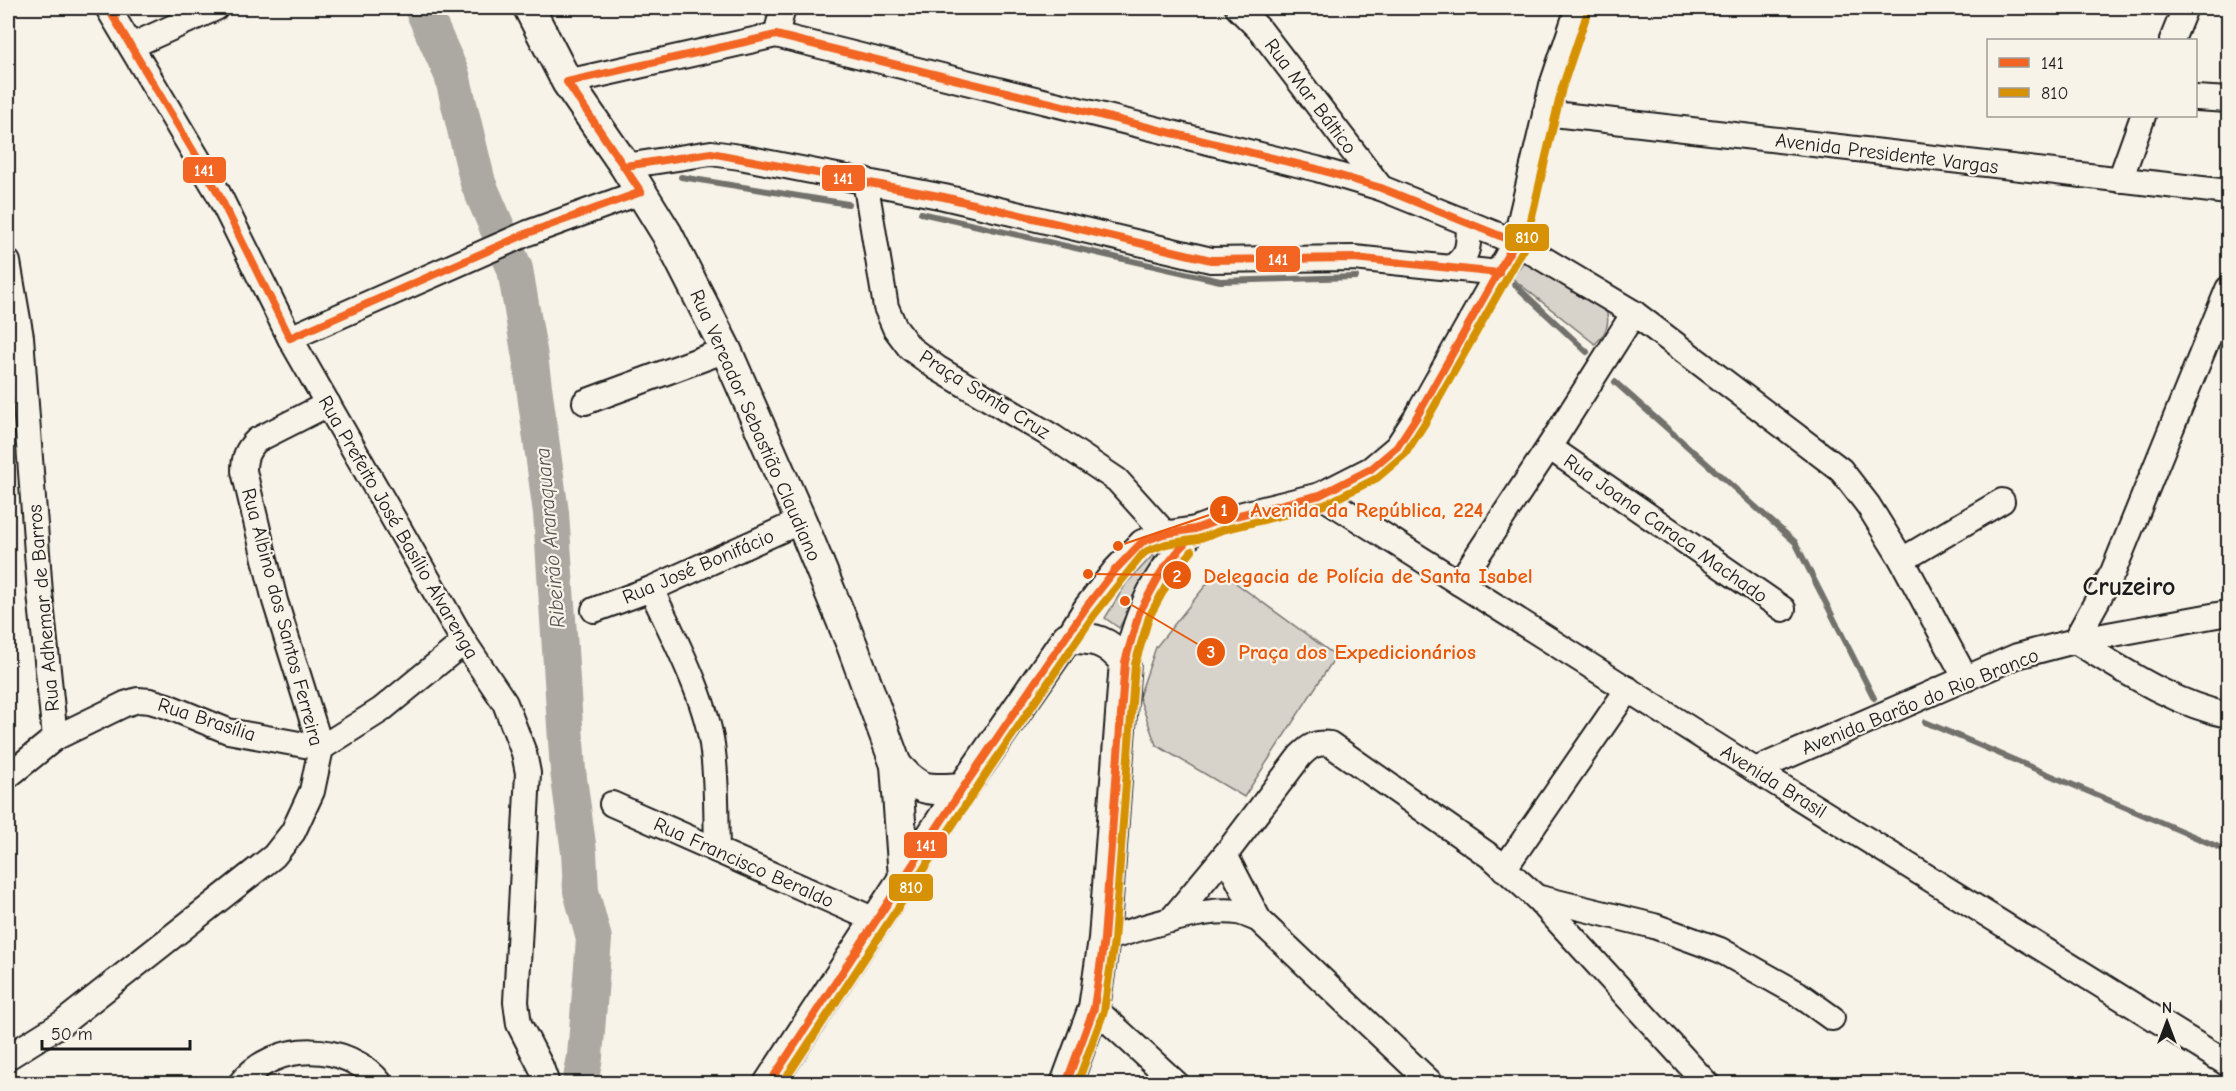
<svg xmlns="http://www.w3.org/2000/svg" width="2236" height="1091" font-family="'Comic Neue',sans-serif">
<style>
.green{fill:#d7d3cb;stroke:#7a7874;stroke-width:1.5}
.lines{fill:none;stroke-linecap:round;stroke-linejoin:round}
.stream{stroke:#72716c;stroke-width:6}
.river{stroke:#aca9a2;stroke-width:36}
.minor-casing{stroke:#1c1c1c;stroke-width:28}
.major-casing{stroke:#1c1c1c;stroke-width:34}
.minor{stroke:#f7f3e8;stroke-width:24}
.major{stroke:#f7f3e8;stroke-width:30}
.bus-1-casing{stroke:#f7f3e8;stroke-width:12}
.bus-2-casing{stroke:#f7f3e8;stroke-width:12}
.bus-1{stroke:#f26522;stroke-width:8}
.bus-2{stroke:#d69104;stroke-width:8}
.labels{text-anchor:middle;stroke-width:4.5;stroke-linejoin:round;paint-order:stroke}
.street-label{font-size:20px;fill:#1c1c1c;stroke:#f7f3e8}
.water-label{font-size:21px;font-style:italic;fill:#565452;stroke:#f7f3e8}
.district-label{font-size:26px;font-weight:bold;fill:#1c1c1c;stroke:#f7f3e8}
.leader{fill:none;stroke:#e8590c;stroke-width:2}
.callout-dot{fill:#e8590c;stroke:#f7f3e8;stroke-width:2}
.mark-label{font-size:18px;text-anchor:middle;font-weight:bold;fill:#fff}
.callout-label{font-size:21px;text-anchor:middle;font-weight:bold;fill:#e8590c;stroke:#f7f3e8;stroke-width:4.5;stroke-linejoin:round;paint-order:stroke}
.line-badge{stroke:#f7f3e8;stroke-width:2}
.badge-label{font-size:16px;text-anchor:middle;font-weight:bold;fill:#fff}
</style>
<rect width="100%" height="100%" fill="#f7f3e8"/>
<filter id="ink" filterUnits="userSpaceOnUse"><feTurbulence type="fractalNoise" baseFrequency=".0167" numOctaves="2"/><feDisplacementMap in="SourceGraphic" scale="12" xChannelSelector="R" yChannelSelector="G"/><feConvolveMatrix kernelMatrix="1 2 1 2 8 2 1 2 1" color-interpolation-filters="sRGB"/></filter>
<g filter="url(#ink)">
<!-- green -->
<g class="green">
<path d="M1527,257L1604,307C1612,321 1607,333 1595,344L1512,278Z"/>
<path d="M1155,553L1152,568L1119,628L1105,618L1126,584Z"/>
<path d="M1218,570L1336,656L1244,797L1156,745L1139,697L1156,647Z"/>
</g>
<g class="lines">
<!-- stream -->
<g class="stream">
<path d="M681,177L848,204"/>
<path d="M921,213L1220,281L1356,277"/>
<path d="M1514,284L1587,352"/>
<path d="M1615,382L1795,542L1874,698"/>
<path d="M1925,722L2228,851"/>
</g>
<!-- river -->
<path class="river" d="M422,8L452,75L478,183L515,269L530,357L551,513L568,771L579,852L581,891L594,939L585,1057L580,1084"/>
<!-- minor casing -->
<g class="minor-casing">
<g id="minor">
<path d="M108,8L217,191L290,338L464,642L505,703L524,753L528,773L516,1002L519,1024L541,1067L547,1084"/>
<path d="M1238,8L1261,31L1381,188"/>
<path d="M776,35L783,8"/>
<path d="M2172,40L2185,8"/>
<path d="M131,46L216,8"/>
<path d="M567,82L776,35L1317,169L1381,188L1515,242L1634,313L1841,470L1868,505L1902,560L1966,679"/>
<path d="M2196,98L2228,100"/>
<path d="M1545,113L2228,192"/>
<path d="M625,166L711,153L740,157L944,197L1211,260L1354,258L1499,273"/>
<path d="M865,180L886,307L895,328L910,348L937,368L1053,437L1117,480L1180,550"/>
<path d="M2120,180L2143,116"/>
<path d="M8,262L21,337L40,593L55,738"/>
<path d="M1451,268C1471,254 1468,245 1469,224"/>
<path d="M2228,289L2113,572L2075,641C2122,669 2173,704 2228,715"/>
<path d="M290,338L528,233L641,192"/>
<path d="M585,402L726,350"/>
<path d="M1549,447L1783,609"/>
<path d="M1320,495L1755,770L2228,1064"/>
<path d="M1902,560L2002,501"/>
<path d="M1459,583L1549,447L1634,313"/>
<path d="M651,589C673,636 708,701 713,752C717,784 716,817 717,850"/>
<path d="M594,610L651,589L801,521"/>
<path d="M1067,638L1087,606L1115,570L1142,542L1163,534L1195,529L1219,520L1320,495L1371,469L1397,447L1416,418L1515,242L1552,85L1578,8"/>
<path d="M1125,662C1133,631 1143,599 1162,571C1170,560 1180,550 1188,538"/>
<path d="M1755,770L2017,656L2075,641L2228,613"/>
<path d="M8,776L55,738L125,704L138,700L150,701L167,706L228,731L321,748L381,710L464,642"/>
<path d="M612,804L875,920"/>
<path d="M1225,855L1259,920"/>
<path d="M1504,869L1628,689"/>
<path d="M1536,897L1654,926L1720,950L1797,993L1832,1018"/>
<path d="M1171,920L1225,855L1300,756C1310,746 1316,742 1330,744L1494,859L1536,897L1707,1084"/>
<path d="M1104,939C1140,929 1201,907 1237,912C1244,913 1252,917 1259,920L1432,1084"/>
<path d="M1094,1008L1177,1084"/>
<path d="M8,1057L64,1022L274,856L293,832L312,791L321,748L275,601L244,471C244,457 247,450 257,440L328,404"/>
<path d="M240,1084C274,1040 348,1041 381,1084"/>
</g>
</g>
<!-- major casing -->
<g class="major-casing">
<g id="major">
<path d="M529,8L567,82L625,166L667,234L726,350L801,521L852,645L896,765L904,878"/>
<path d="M896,765C921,793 927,790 963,788"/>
<path d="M769,1084L963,788L1067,638C1094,637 1108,641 1125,662L1104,939L1094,1008L1066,1084"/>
</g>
</g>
<!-- minor -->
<use href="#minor" class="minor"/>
<!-- major -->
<use href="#major" class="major"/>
<!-- bus-1 casing -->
<g class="bus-1-casing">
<g id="bus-1">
<path d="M108,8L217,191L290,338"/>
<path d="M625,166L711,153L944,197L1211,260L1354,258L1499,273"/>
<path d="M641,192L567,82L776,35L1317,169L1381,188L1515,242L1416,418L1397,447L1371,469L1320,495L1219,520L1195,529L1163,534L1142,542L1115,570L1087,606L963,788L769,1084"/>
<path d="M290,338L528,233L641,192"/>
<path d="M1066,1084L1094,1008L1104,939L1125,662L1139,613L1162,571L1184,544"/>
</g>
</g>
<!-- bus-2 casing -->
<g class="bus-2-casing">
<g id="bus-2">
<path d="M782,1084L990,768L1094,615L1142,555L1147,551L1166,544L1198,539L1222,530L1324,505L1377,478L1405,454L1425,423L1525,246L1562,88L1588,11"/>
<path d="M1077,1084L1104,1011L1114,941L1135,664L1149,617L1171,577L1192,551"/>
</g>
</g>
<!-- bus-1 -->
<use href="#bus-1" class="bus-1"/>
<!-- bus-2 -->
<use href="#bus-2" class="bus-2"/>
</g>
</g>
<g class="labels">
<!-- street labels -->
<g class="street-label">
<text transform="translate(1311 96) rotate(53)" y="7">Rua Mar Báltico</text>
<text transform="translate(1887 153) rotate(7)" y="7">Avenida Presidente Vargas</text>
<text transform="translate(985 394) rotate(32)" y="7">Praça Santa Cruz</text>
<text transform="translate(756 425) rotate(66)" y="7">Rua Vereador Sebastião Claudiano</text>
<text transform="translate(399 527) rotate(60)" y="7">Rua Prefeito José Basílio Alvarenga</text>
<text transform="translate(1666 528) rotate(35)" y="7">Rua Joana Caraca Machado</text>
<text transform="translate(698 566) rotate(-23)" y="7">Rua José Bonifácio</text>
<text transform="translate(43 608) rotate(-95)" y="7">Rua Adhemar de Barros</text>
<text transform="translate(283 617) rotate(75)" y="7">Rua Albino dos Santos Ferreira</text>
<text transform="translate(1920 701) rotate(-22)" y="7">Avenida Barão do Rio Branco</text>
<text transform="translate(207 719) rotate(18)" y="7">Rua Brasília</text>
<text transform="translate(1774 781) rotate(32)" y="7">Avenida Brasil</text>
<text transform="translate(744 862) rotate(24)" y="7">Rua Francisco Beraldo</text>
</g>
<!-- water labels -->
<g class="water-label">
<text transform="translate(550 538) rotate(-95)" y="7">Ribeirão Araraquara</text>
</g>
<!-- district labels -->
<g class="district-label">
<text x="2129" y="595">Cruzeiro</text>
</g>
</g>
<!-- callouts -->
<path class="leader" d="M1118 546L1224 510M1088 574L1177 575M1125 601L1211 652"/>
<g class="callout-dot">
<circle cx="1118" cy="546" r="6"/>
<circle cx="1088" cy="574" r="6"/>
<circle cx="1125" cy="601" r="6"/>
<circle cx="1224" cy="510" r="15"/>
<circle cx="1177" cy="575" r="15"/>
<circle cx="1211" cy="652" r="15"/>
</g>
<g class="mark-label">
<text x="1224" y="516">1</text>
<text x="1177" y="582">2</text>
<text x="1211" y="658">3</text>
</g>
<g class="callout-label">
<text x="1367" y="517">Avenida da República, 224</text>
<text x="1368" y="583">Delegacia de Polícia de Santa Isabel</text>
<text x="1357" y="659">Praça dos Expedicionários</text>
</g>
<g class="line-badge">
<rect x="182" y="156" width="45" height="28" rx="6" fill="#f26522"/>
<rect x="821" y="164" width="45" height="28" rx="6" fill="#f26522"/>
<rect x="1504" y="223" width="46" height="29" rx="6" fill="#d69104"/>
<rect x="1255" y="245" width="46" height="28" rx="6" fill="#f26522"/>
<rect x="903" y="831" width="45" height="28" rx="6" fill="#f26522"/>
<rect x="888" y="873" width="46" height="29" rx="6" fill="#d69104"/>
</g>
<g class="badge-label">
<text x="204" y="176">141</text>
<text x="843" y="184">141</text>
<text x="1527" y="243">810</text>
<text x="1278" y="265">141</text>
<text x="926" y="851">141</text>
<text x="911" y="893">810</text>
</g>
<!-- margin -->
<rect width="2236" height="1091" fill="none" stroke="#f7f3e8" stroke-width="30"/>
<rect x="15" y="15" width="2206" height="1061" fill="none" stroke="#1c1c1c" stroke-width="2" filter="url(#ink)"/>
<!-- legend -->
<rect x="1987" y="39" width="210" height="78" fill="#f7f3e8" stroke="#9f9d96" stroke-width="1.5"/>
<rect x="1999" y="58" width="30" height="9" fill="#f26522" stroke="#9f9d96" stroke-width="1.5"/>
<text x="2041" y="69" font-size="18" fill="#1c1c1c">141</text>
<rect x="1999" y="88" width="30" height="9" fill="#d69104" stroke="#9f9d96" stroke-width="1.5"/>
<text x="2041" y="99" font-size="18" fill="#1c1c1c">810</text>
<!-- north arrow -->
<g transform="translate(2167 1022)" stroke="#f7f3e8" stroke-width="4.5" paint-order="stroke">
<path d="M0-4.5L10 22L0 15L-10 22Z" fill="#1c1c1c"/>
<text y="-9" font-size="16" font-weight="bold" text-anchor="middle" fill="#1c1c1c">N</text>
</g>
<!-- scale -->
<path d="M42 1040v9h148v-9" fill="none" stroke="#1c1c1c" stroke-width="3"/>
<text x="51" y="1040" font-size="18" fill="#1c1c1c" stroke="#f7f3e8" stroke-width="4.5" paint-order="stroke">50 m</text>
</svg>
